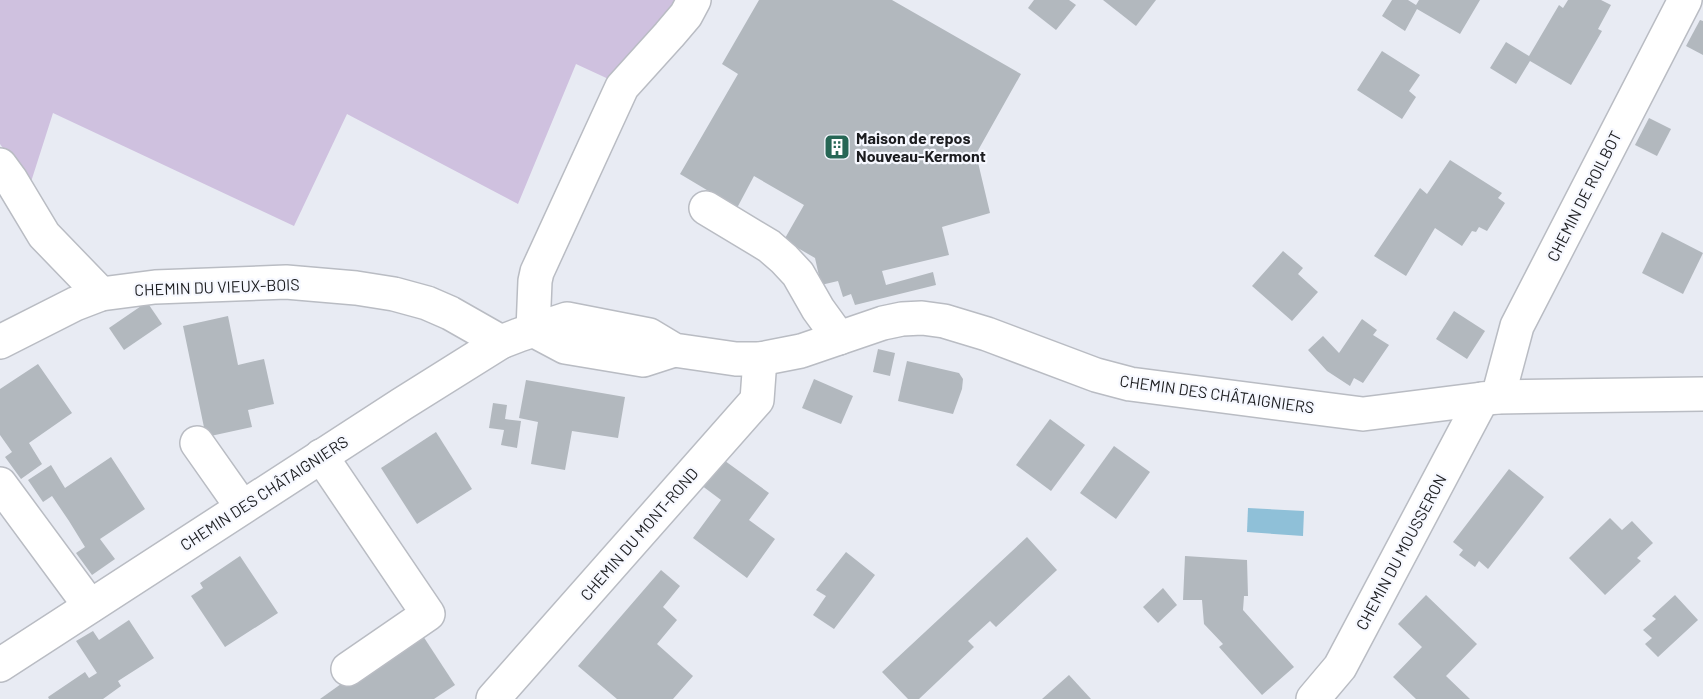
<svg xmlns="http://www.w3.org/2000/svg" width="1703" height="699" font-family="Barlow,sans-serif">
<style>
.green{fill:#cfc1df}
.water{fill:#8fc0d8}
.building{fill:#b2b8be}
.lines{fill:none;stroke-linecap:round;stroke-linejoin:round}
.minor-casing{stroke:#b9bcc3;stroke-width:36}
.minor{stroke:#fff;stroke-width:33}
.labels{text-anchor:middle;stroke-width:4.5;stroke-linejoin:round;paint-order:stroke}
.poi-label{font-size:16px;font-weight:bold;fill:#1b1c1f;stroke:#f6f8ff;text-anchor:start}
.street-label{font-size:16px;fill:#1b1c1f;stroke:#f6f8ff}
</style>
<rect width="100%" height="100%" fill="#e8ebf3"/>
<!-- green -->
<path class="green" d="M0,0H678L615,82L576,64L518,204L347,114L294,226L53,113L30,185L0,144Z"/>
<!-- water -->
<path class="water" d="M1248,508L1304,511L1303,536L1247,532Z"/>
<!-- building -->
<g class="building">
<path d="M759,0H892L1021,74L976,154L990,213L942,227L949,255L882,271L886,285L933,272L936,285L855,305L851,294L843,297L838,281L821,285L815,258L784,240L804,205L754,176L737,208L680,174L738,74L722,64Z"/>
<path d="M1034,0H1069L1076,5L1056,30L1028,8Z"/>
<path d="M1103,0H1156L1136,26Z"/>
<path d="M1392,0H1408L1416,5L1419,0H1480L1460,34L1417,9L1405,31L1382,16Z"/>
<path d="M1568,0H1601L1611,5L1598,29L1602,31L1571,85L1530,61L1516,84L1490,68L1506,42L1529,56L1559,5L1563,8Z"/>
<path d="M1700,20L1703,21V55L1686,46Z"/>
<path d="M1382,51L1420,75L1409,91L1416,97L1402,119L1357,90Z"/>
<path d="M1649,118L1671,129L1657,156L1635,145Z"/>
<path d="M1450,160L1502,193L1498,198L1505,203L1487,231L1479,227L1476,232L1472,231L1462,246L1435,228L1406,276L1374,256L1420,188L1427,194Z"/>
<path d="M1662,232L1703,253L1683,294L1642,273Z"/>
<path d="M1283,251L1303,268L1298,274L1318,292L1292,321L1252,286Z"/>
<path d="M147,302L162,324L124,350L109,328Z"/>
<path d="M1454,311L1485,331L1467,359L1436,339Z"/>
<path d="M228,316L238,365L264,359L274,404L248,410L252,427L206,437L183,326Z"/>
<path d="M1362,319L1377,330L1373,335L1389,345L1363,383L1354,378L1350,386L1327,371L1308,350L1323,336L1339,353Z"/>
<path d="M878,349L895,353L890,376L873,372Z"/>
<path d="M907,361L959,373L963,379L962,389L953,414L898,401Z"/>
<path d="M38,364L72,413L29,443L42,464L21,479L5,457L12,452L0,435V389Z"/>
<path d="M814,379L853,396L841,424L802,408Z"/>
<path d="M526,380L625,397L618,438L572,431L565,470L531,464L538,422L519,418Z"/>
<path d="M493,403L507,405L505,419L521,421L517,448L501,445L504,430L489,428Z"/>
<path d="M1050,419L1085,445L1051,491L1016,465Z"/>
<path d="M436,432L472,489L417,524L381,468Z"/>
<path d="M1114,446L1150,472L1116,519L1080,493Z"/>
<path d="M111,457L145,509L100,539L115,559L92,575L76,553L85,547L69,521L52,496L43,502L28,480L51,465L65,488Z"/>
<path d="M721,458L769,493L749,520L775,539L747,578L693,538L721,500L701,485Z"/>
<path d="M1509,469L1544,497L1488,569L1479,561L1475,567L1459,555L1463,550L1453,542Z"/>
<path d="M1610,518L1622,530L1632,521L1653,543L1637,558L1641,561L1605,595L1569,558Z"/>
<path d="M1027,537L1057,570L996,627L990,621L968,641L974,647L919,699H908L882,672Z"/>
<path d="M846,552L875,575L834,629L813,615L826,596L816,590Z"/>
<path d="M240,556L278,613L225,647L191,596L203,588L200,583Z"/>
<path d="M1185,556L1247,560L1248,596H1244L1243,610L1294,667L1262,695L1219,647L1223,644L1204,624L1202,600H1183Z"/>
<path d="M661,570L680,586L663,607L677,620L657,644L693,676L673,699H617L578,666Z"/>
<path d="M1163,588L1177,605L1158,623L1143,607Z"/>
<path d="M1426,595L1477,644L1446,676L1470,699H1416L1393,677L1422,647L1398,624Z"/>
<path d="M1675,595L1698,620L1658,657L1645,644L1652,638L1643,630L1656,619L1652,616Z"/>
<path d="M129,620L154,658L118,681L121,686L103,699H49L48,697L85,672L89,678L97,673L76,641L93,631L99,640Z"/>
<path d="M423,636L455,685L434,699H320L348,679Z"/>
<path d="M1069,675L1091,699H1042Z"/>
</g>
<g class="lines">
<!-- minor casing -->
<g class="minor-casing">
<g id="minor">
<path d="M0,165L11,180L44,235L101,294"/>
<path d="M706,208L769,246L784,259L798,274L818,309L839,338"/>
<path d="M533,330L535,281L537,272L622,87L669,35L686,15L694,0"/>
<path d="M533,330L565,347L643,360L674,350"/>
<path d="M0,342L75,304L101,294L155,287L286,282L356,288L394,294L427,303L450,313L501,342"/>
<path d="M1498,397L1517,326L1685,0"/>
<path d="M197,443L242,507"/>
<path d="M321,456L428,614L348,669"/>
<path d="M0,484L90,606"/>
<path d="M0,665L402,404L501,342L519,335L567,319L649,335L674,350L736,359H760L801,351L883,323L902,319L922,318L944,321L987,334L1096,375L1130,384L1363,414L1498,397L1703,394"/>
<path d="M493,699L757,400L760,359"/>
<path d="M1313,699L1340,667L1482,399"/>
</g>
</g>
<!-- minor -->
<use href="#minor" class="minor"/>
</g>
<!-- icons -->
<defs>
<g id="building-square" transform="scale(1.35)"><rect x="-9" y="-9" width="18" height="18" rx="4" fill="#266655" stroke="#f6f8ff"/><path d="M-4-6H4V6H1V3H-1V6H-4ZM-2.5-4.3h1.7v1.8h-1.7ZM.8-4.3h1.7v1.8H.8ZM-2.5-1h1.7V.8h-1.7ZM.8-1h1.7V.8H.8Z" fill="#fff"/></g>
</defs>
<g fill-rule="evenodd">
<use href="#building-square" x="837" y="147"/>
</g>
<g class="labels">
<!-- poi labels -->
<g class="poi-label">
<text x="856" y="144">Maison de repos<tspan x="856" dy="18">Nouveau-Kermont</tspan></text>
</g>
<!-- street labels -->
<g class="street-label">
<text transform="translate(1584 196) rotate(-63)" y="6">CHEMIN DE ROILBOT</text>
<text transform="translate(217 287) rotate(-2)" y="6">CHEMIN DU VIEUX-BOIS</text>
<text transform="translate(1217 394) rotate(8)" y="6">CHEMIN DES CHÂTAIGNIERS</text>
<text transform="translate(264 493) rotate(-33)" y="6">CHEMIN DES CHÂTAIGNIERS</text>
<text transform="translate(639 534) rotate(-49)" y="6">CHEMIN DU MONT-ROND</text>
<text transform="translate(1401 552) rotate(-62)" y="6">CHEMIN DU MOUSSERON</text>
</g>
</g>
</svg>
